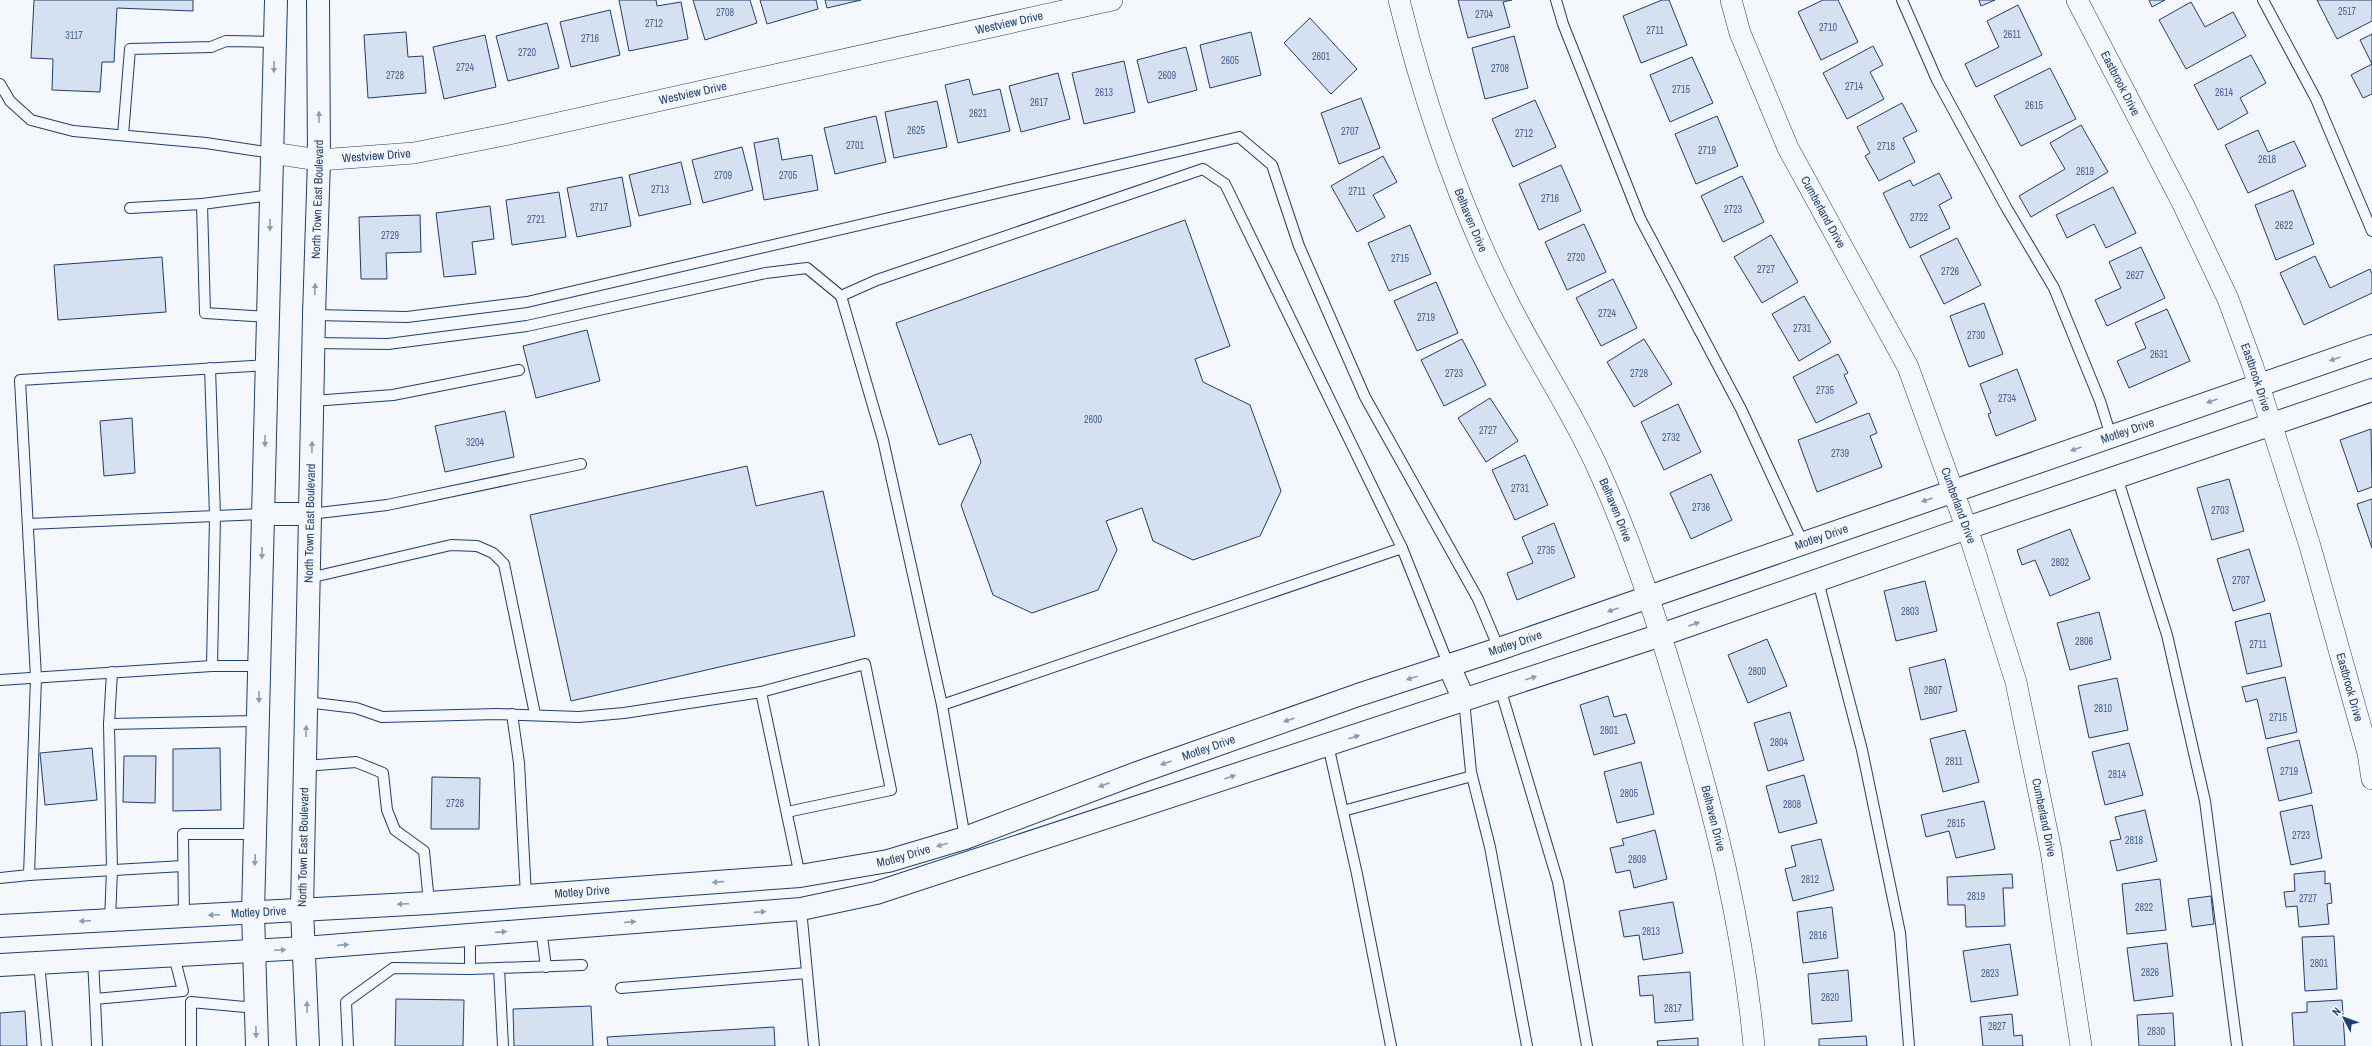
<svg xmlns="http://www.w3.org/2000/svg" width="2372" height="1046" font-family="'Archivo Narrow',sans-serif">
<style>
.building{fill:#d5e0f0;stroke:#1d3f73}
.lines{fill:none;stroke-linecap:round;stroke-linejoin:round}
.service-casing{stroke:#1d3f73;stroke-width:12}
.minor-casing{stroke:#1d3f73;stroke-width:22}
.secondary-casing{stroke:#1d3f73;stroke-width:24}
.service{stroke:#f4f7fb;stroke-width:10}
.minor{stroke:#f4f7fb;stroke-width:21}
.secondary{stroke:#f4f7fb;stroke-width:22}
.oneway{fill:#889bb7}
.labels{text-anchor:middle;stroke-width:3;stroke-linejoin:round;paint-order:stroke}
.number-label{font-size:10px;fill:#4b6792}
.street-label{font-size:12px;fill:#1d3f73;stroke:#f4f7fb}
</style>
<rect width="100%" height="100%" fill="#f4f7fb"/>
<!-- building -->
<g class="building">
<path d="M34,0H193V11L117,8L114,62H102L100,92L52,90L53,59L31,58Z"/>
<path d="M619,0H656L657,6L681,2L688,39L629,51Z"/>
<path d="M693,0H750L757,23L705,40Z"/>
<path d="M760,0H816L818,9L767,24Z"/>
<path d="M825,0H861L827,8Z"/>
<path d="M1458,0H1512L1503,2L1510,27L1468,38Z"/>
<path d="M1662,0H1669L1687,45L1641,63L1623,16Z"/>
<path d="M1823,0H1838L1858,42L1821,60L1798,12Z"/>
<path d="M1979,0H1995L1981,6Z"/>
<path d="M2149,0H2165L2152,7Z"/>
<path d="M2317,0H2372V21L2337,39Z"/>
<path d="M2191,2L2205,27L2233,12L2246,36L2186,69L2159,20Z"/>
<path d="M2018,5L2042,55L1976,87L1965,64L1999,47L1987,21Z"/>
<path d="M610,10L620,55L571,67L560,22Z"/>
<path d="M1310,18L1357,69L1331,94L1284,43Z"/>
<path d="M547,23L559,68L508,81L496,36Z"/>
<path d="M406,32L408,57L423,56L426,93L368,98L364,35Z"/>
<path d="M1251,32L1261,75L1210,88L1200,45Z"/>
<path d="M2372,34V64L2360,40Z"/>
<path d="M485,35L496,87L444,99L433,47Z"/>
<path d="M1514,36L1528,88L1485,99L1472,48Z"/>
<path d="M1873,46L1883,65L1870,72L1884,99L1847,119L1823,73Z"/>
<path d="M1186,47L1197,90L1148,103L1137,60Z"/>
<path d="M2251,55L2266,83L2240,98L2248,113L2218,130L2194,85Z"/>
<path d="M1692,57L1713,103L1670,122L1650,75Z"/>
<path d="M1124,61L1135,112L1084,124L1072,73Z"/>
<path d="M2372,64V94L2363,98L2351,75Z"/>
<path d="M2050,68L2076,119L2021,146L1994,96Z"/>
<path d="M1058,73L1070,119L1021,132L1009,86Z"/>
<path d="M969,79L973,95L1000,89L1010,131L958,143L945,85Z"/>
<path d="M1361,98L1380,148L1339,164L1321,113Z"/>
<path d="M1535,100L1556,147L1513,167L1492,119Z"/>
<path d="M937,101L947,147L894,158L885,112Z"/>
<path d="M1902,103L1917,131L1903,138L1915,162L1879,181L1865,156L1870,153L1857,127Z"/>
<path d="M876,116L886,162L835,174L824,128Z"/>
<path d="M1717,116L1738,166L1696,184L1675,134Z"/>
<path d="M2081,125L2108,172L2031,217L2019,196L2065,169L2050,143Z"/>
<path d="M2258,130L2268,152L2294,141L2306,166L2248,193L2225,145Z"/>
<path d="M778,138L782,160L812,155L818,190L764,200L754,143Z"/>
<path d="M742,147L753,190L703,203L692,160Z"/>
<path d="M1383,156L1397,182L1373,195L1385,217L1357,232L1331,186Z"/>
<path d="M681,162L691,204L639,216L629,175Z"/>
<path d="M1561,165L1581,211L1539,230L1519,184Z"/>
<path d="M1939,173L1952,198L1939,205L1950,228L1910,248L1883,193L1910,180L1913,186Z"/>
<path d="M1742,176L1764,222L1723,242L1701,196Z"/>
<path d="M622,177L631,226L577,237L567,188Z"/>
<path d="M2113,187L2136,233L2106,248L2094,224L2067,238L2056,215Z"/>
<path d="M2293,190L2314,244L2276,260L2255,205Z"/>
<path d="M559,192L566,237L512,245L506,200Z"/>
<path d="M490,206L494,239L472,242L476,274L444,277L436,213Z"/>
<path d="M420,215L421,252L386,253L387,279H361L359,217Z"/>
<path d="M1185,220L1230,346L1195,359L1203,382L1250,405L1281,491L1260,536L1193,560L1153,541L1142,508L1106,521L1117,550L1098,590L1032,613L993,595L961,505L981,462L971,434L939,445L896,323Z"/>
<path d="M1584,224L1606,272L1567,290L1545,242Z"/>
<path d="M1410,225L1431,274L1389,291L1368,243Z"/>
<path d="M1771,235L1798,282L1762,303L1734,257Z"/>
<path d="M1957,238L1981,285L1944,304L1920,256Z"/>
<path d="M2141,247L2165,298L2107,326L2095,300L2121,288L2109,262Z"/>
<path d="M2315,256L2330,288L2370,269L2372,274V293L2304,325L2280,273Z"/>
<path d="M162,257L166,312L58,320L54,265Z"/>
<path d="M1613,279L1637,328L1601,346L1576,298Z"/>
<path d="M1436,282L1458,333L1417,351L1394,301Z"/>
<path d="M1804,296L1831,342L1799,361L1772,314Z"/>
<path d="M1984,303L2003,354L1969,367L1950,316Z"/>
<path d="M2167,309L2190,361L2129,388L2117,361L2146,348L2135,323Z"/>
<path d="M587,330L600,381L536,398L523,346Z"/>
<path d="M1462,339L1486,385L1444,406L1421,360Z"/>
<path d="M1644,339L1672,384L1634,407L1607,362Z"/>
<path d="M1838,354L1848,373L1844,375L1857,403L1816,423L1793,377Z"/>
<path d="M2017,369L2036,420L1996,436L1988,414L1991,413L1980,384Z"/>
<path d="M1490,398L1518,441L1486,462L1458,418Z"/>
<path d="M1678,404L1701,452L1664,470L1641,422Z"/>
<path d="M505,411L514,457L445,472L435,426Z"/>
<path d="M1869,413L1877,433L1870,436L1882,467L1817,492L1798,440Z"/>
<path d="M132,418L135,473L104,476L100,421Z"/>
<path d="M2371,429L2372,487L2358,492L2340,440Z"/>
<path d="M1525,455L1548,505L1515,520L1492,470Z"/>
<path d="M747,466L756,506L823,491L855,636L571,701L530,515Z"/>
<path d="M1711,474L1732,520L1691,539L1670,493Z"/>
<path d="M2229,479L2244,531L2212,540L2197,488Z"/>
<path d="M2372,499V548L2357,504Z"/>
<path d="M1554,523L1575,577L1517,600L1507,573L1533,563L1522,537Z"/>
<path d="M2070,529L2090,579L2050,596L2035,560L2022,565L2017,550Z"/>
<path d="M2249,549L2265,601L2233,611L2217,559Z"/>
<path d="M1925,581L1937,631L1896,641L1884,591Z"/>
<path d="M2099,612L2111,659L2070,670L2057,623Z"/>
<path d="M2270,613L2282,666L2247,674L2235,622Z"/>
<path d="M1767,639L1787,686L1748,703L1728,655Z"/>
<path d="M1945,659L1957,711L1921,720L1909,668Z"/>
<path d="M2285,677L2297,732L2266,739L2257,699L2246,702L2242,687Z"/>
<path d="M2117,678L2128,730L2089,738L2078,686Z"/>
<path d="M1608,696L1614,717L1626,714L1635,743L1594,755L1580,705Z"/>
<path d="M1790,712L1804,760L1768,771L1754,723Z"/>
<path d="M1965,730L1979,782L1943,792L1930,739Z"/>
<path d="M2299,740L2312,793L2279,801L2267,748Z"/>
<path d="M2129,743L2143,795L2105,805L2092,752Z"/>
<path d="M92,748L97,800L45,805L40,753Z"/>
<path d="M220,748L221,810L173,811V749Z"/>
<path d="M124,756H156L155,803L123,802Z"/>
<path d="M1641,762L1654,814L1617,823L1604,772Z"/>
<path d="M1804,775L1817,823L1779,833L1766,786Z"/>
<path d="M432,777L480,778L479,829H431Z"/>
<path d="M1984,801L1995,849L1956,858L1949,831L1926,837L1921,815Z"/>
<path d="M2312,805L2322,858L2291,865L2280,812Z"/>
<path d="M2145,810L2157,861L2117,871L2110,841L2121,839L2115,817Z"/>
<path d="M1655,830L1667,879L1634,888L1630,870L1616,873L1610,848L1624,845L1622,839Z"/>
<path d="M1821,839L1834,890L1793,901L1785,869L1796,866L1791,846Z"/>
<path d="M2325,871V884L2330,883L2332,903L2327,904L2329,924L2299,927L2297,906L2286,907L2284,892L2295,891L2294,874Z"/>
<path d="M2012,874L2013,888H2003L2005,926L1966,927L1965,905H1948L1947,877Z"/>
<path d="M2160,879L2166,930L2127,934L2122,884Z"/>
<path d="M2211,896L2214,924L2192,927L2188,899Z"/>
<path d="M1673,902L1683,953L1643,960L1639,935L1624,937L1619,911Z"/>
<path d="M1832,907L1838,958L1803,963L1797,912Z"/>
<path d="M2334,936L2337,989L2305,991L2302,937Z"/>
<path d="M2167,943L2173,996L2134,1001L2127,948Z"/>
<path d="M2010,944L2018,995L1971,1002L1963,951Z"/>
<path d="M1848,970L1852,1021L1812,1024L1808,974Z"/>
<path d="M1690,972L1693,1020L1655,1023L1653,995L1640,996L1638,976Z"/>
<path d="M396,999L464,1000L463,1046H395Z"/>
<path d="M2342,1000L2345,1046H2294L2292,1013L2307,1012V1002Z"/>
<path d="M591,1006L593,1046H514L513,1009Z"/>
<path d="M25,1011L27,1046H0V1013Z"/>
<path d="M2173,1013L2175,1046H2139L2137,1015Z"/>
<path d="M2012,1014L2014,1036L2022,1035L2023,1046H1983L1980,1017Z"/>
<path d="M774,1027L775,1046H608L607,1037Z"/>
<path d="M1866,1036L1867,1046H1819V1039Z"/>
<path d="M1698,1038V1046H1658L1657,1041Z"/>
</g>
<g class="lines">
<!-- service casing -->
<g class="service-casing">
<g id="service">
<path d="M1556,0L1563,24L1640,218L1741,409L1803,543"/>
<path d="M1902,0L1937,80L2006,207L2054,288L2100,401L2111,436"/>
<path d="M2263,0L2316,99L2372,231"/>
<path d="M0,84L10,101L31,120L73,131L206,143L272,153"/>
<path d="M123,135L130,49L211,47L226,41L275,42"/>
<path d="M130,208L202,204"/>
<path d="M314,315L407,317L527,302L1239,137L1272,165L1299,246L1365,397L1478,599L1499,649"/>
<path d="M268,317L205,313L202,204L271,195"/>
<path d="M314,343L388,344L527,326L766,273L807,268L841,296"/>
<path d="M210,368L215,516L212,666"/>
<path d="M313,401L393,395L519,370"/>
<path d="M2117,477L2167,635L2205,801L2237,1046"/>
<path d="M310,514L387,505L581,464"/>
<path d="M28,524L263,514"/>
<path d="M309,578L451,545L477,546L493,553L504,564L535,714"/>
<path d="M1818,581L1862,750L1900,933L1909,1046"/>
<path d="M0,680L212,666H259"/>
<path d="M1500,688L1558,882L1587,1046"/>
<path d="M761,692L865,664L891,790L787,812"/>
<path d="M1464,700L1471,772L1490,847L1527,1046"/>
<path d="M306,702L356,708L382,717L497,714L579,717L624,713L761,692L800,876"/>
<path d="M942,705L1402,548"/>
<path d="M512,714L519,763L526,896"/>
<path d="M109,724L112,672"/>
<path d="M1328,745L1357,874L1391,1046"/>
<path d="M305,766L356,762L383,773L387,810L395,830L424,851L429,903"/>
<path d="M1343,811L1472,776"/>
<path d="M965,838L942,705L883,440L841,296L877,280L1203,169L1225,184L1402,548L1449,666"/>
<path d="M29,875L183,866"/>
<path d="M0,878L29,875L36,678L20,380L267,365"/>
<path d="M801,909L814,1046"/>
<path d="M184,917L183,834H255"/>
<path d="M110,920L112,870L109,724L258,721"/>
<path d="M541,929L546,967"/>
<path d="M93,960L95,999L183,991L174,956"/>
<path d="M39,963L47,1046"/>
<path d="M470,969L499,968"/>
<path d="M621,988L807,973"/>
<path d="M95,999L97,1046"/>
<path d="M191,1046V1002L256,1008"/>
<path d="M348,1046L346,1002L393,968L470,969V935"/>
<path d="M503,1046L499,968L582,965"/>
</g>
</g>
<!-- minor casing -->
<g class="minor-casing">
<g id="minor">
<path id="s1" d="M1399,0C1424,101 1458,201 1504,294C1533,354 1572,410 1599,471C1632,543 1656,617 1678,692C1713,807 1743,925 1754,1046"/>
<path id="s2" d="M1731,0L1740,33L1788,148L1908,367L1972,543L2016,682L2051,851L2081,1046"/>
<path id="s3" d="M2077,0L2183,204L2228,299L2253,367L2310,546L2368,753L2372,779"/>
<path id="s4" d="M272,153L319,160L414,153L509,134L1112,0"/>
</g>
</g>
<!-- secondary casing -->
<g class="secondary-casing">
<g id="secondary">
<path d="M263,514H310"/>
<path d="M1449,666L1464,700"/>
<path id="s5" d="M0,926L429,903L800,876L888,861L965,838L1140,772L1358,695L1499,649L2372,346"/>
<path d="M0,965L304,948L801,909L876,893L1661,635L1967,528L2372,390"/>
<path d="M257,1046L253,913L276,0"/>
<path id="s6" d="M308,1046L302,910L314,315L319,160L318,0"/>
</g>
</g>
<!-- service -->
<use href="#service" class="service"/>
<!-- minor -->
<use href="#minor" class="minor"/>
<!-- secondary -->
<use href="#secondary" class="secondary"/>
</g>
<!-- one-way arrows -->
<defs><path id="oneway-solid" d="M-6-.8H1V-3.2L6.5 0L1 3.2V.8H-6Z"/></defs>
<g class="oneway">
<use href="#oneway-solid" transform="translate(274 67) rotate(92)"/>
<use href="#oneway-solid" transform="translate(319 117) rotate(-90)"/>
<use href="#oneway-solid" transform="translate(270 225) rotate(91)"/>
<use href="#oneway-solid" transform="translate(315 289) rotate(-88)"/>
<use href="#oneway-solid" transform="translate(2335 359) rotate(161)"/>
<use href="#oneway-solid" transform="translate(2212 401) rotate(161)"/>
<use href="#oneway-solid" transform="translate(265 441) rotate(91)"/>
<use href="#oneway-solid" transform="translate(312 447) rotate(-89)"/>
<use href="#oneway-solid" transform="translate(2076 449) rotate(161)"/>
<use href="#oneway-solid" transform="translate(1927 500) rotate(161)"/>
<use href="#oneway-solid" transform="translate(262 553) rotate(91)"/>
<use href="#oneway-solid" transform="translate(1613 610) rotate(161)"/>
<use href="#oneway-solid" transform="translate(1694 624) rotate(-19)"/>
<use href="#oneway-solid" transform="translate(1412 678) rotate(162)"/>
<use href="#oneway-solid" transform="translate(1531 678) rotate(-18)"/>
<use href="#oneway-solid" transform="translate(259 697) rotate(91)"/>
<use href="#oneway-solid" transform="translate(1289 720) rotate(161)"/>
<use href="#oneway-solid" transform="translate(306 731) rotate(-88)"/>
<use href="#oneway-solid" transform="translate(1354 737) rotate(-18)"/>
<use href="#oneway-solid" transform="translate(1166 763) rotate(161)"/>
<use href="#oneway-solid" transform="translate(1230 777) rotate(-18)"/>
<use href="#oneway-solid" transform="translate(1104 785) rotate(159)"/>
<use href="#oneway-solid" transform="translate(942 845) rotate(164)"/>
<use href="#oneway-solid" transform="translate(255 860) rotate(92)"/>
<use href="#oneway-solid" transform="translate(718 882) rotate(176)"/>
<use href="#oneway-solid" transform="translate(403 904) rotate(177)"/>
<use href="#oneway-solid" transform="translate(760 912) rotate(-4)"/>
<use href="#oneway-solid" transform="translate(214 915) rotate(177)"/>
<use href="#oneway-solid" transform="translate(85 921) rotate(177)"/>
<use href="#oneway-solid" transform="translate(630 922) rotate(-5)"/>
<use href="#oneway-solid" transform="translate(501 932) rotate(-5)"/>
<use href="#oneway-solid" transform="translate(343 945) rotate(-5)"/>
<use href="#oneway-solid" transform="translate(280 950) rotate(-3)"/>
<use href="#oneway-solid" transform="translate(307 1007) rotate(-92)"/>
<use href="#oneway-solid" transform="translate(256 1032) rotate(89)"/>
</g>
<g class="labels">
<!-- number labels -->
<g class="number-label">
<text x="2347" y="15">2517</text>
<text x="725" y="16">2708</text>
<text x="1484" y="18">2704</text>
<text x="654" y="27">2712</text>
<text x="1828" y="31">2710</text>
<text x="1655" y="34">2711</text>
<text x="2012" y="38">2611</text>
<text x="74" y="39">3117</text>
<text x="590" y="42">2716</text>
<text x="527" y="56">2720</text>
<text x="1321" y="60">2601</text>
<text x="1230" y="64">2605</text>
<text x="465" y="71">2724</text>
<text x="1500" y="72">2708</text>
<text x="395" y="79">2728</text>
<text x="1167" y="79">2609</text>
<text x="1854" y="90">2714</text>
<text x="1681" y="93">2715</text>
<text x="1104" y="96">2613</text>
<text x="2224" y="96">2614</text>
<text x="1039" y="106">2617</text>
<text x="2034" y="109">2615</text>
<text x="978" y="117">2621</text>
<text x="916" y="134">2625</text>
<text x="1350" y="135">2707</text>
<text x="1524" y="137">2712</text>
<text x="855" y="149">2701</text>
<text x="1886" y="150">2718</text>
<text x="1707" y="154">2719</text>
<text x="2267" y="163">2618</text>
<text x="2085" y="175">2619</text>
<text x="723" y="179">2709</text>
<text x="788" y="179">2705</text>
<text x="660" y="193">2713</text>
<text x="1357" y="195">2711</text>
<text x="1550" y="202">2716</text>
<text x="599" y="211">2717</text>
<text x="1733" y="213">2723</text>
<text x="1919" y="221">2722</text>
<text x="536" y="223">2721</text>
<text x="2284" y="229">2622</text>
<text x="390" y="239">2729</text>
<text x="1576" y="261">2720</text>
<text x="1400" y="262">2715</text>
<text x="1766" y="273">2727</text>
<text x="1950" y="275">2726</text>
<text x="2135" y="279">2627</text>
<text x="1607" y="317">2724</text>
<text x="1426" y="321">2719</text>
<text x="1802" y="332">2731</text>
<text x="1976" y="339">2730</text>
<text x="2159" y="358">2631</text>
<text x="1454" y="377">2723</text>
<text x="1639" y="377">2728</text>
<text x="1825" y="394">2735</text>
<text x="2007" y="402">2734</text>
<text x="1093" y="423">2600</text>
<text x="1488" y="434">2727</text>
<text x="1671" y="441">2732</text>
<text x="475" y="446">3204</text>
<text x="1840" y="457">2739</text>
<text x="1520" y="492">2731</text>
<text x="1701" y="511">2736</text>
<text x="2220" y="514">2703</text>
<text x="1546" y="554">2735</text>
<text x="2060" y="566">2802</text>
<text x="2241" y="584">2707</text>
<text x="1910" y="615">2803</text>
<text x="2084" y="645">2806</text>
<text x="2258" y="648">2711</text>
<text x="1757" y="675">2800</text>
<text x="1933" y="694">2807</text>
<text x="2103" y="712">2810</text>
<text x="2278" y="721">2715</text>
<text x="1609" y="734">2801</text>
<text x="1779" y="746">2804</text>
<text x="1954" y="765">2811</text>
<text x="2289" y="775">2719</text>
<text x="2117" y="778">2814</text>
<text x="1629" y="797">2805</text>
<text x="455" y="807">2728</text>
<text x="1792" y="808">2808</text>
<text x="1956" y="827">2815</text>
<text x="2301" y="839">2723</text>
<text x="2134" y="844">2818</text>
<text x="1637" y="863">2809</text>
<text x="1810" y="883">2812</text>
<text x="1976" y="900">2819</text>
<text x="2308" y="902">2727</text>
<text x="2144" y="911">2822</text>
<text x="1651" y="935">2813</text>
<text x="1818" y="939">2816</text>
<text x="2319" y="967">2801</text>
<text x="2150" y="976">2826</text>
<text x="1990" y="977">2823</text>
<text x="1830" y="1001">2820</text>
<text x="1673" y="1012">2817</text>
<text x="1997" y="1030">2827</text>
<text x="2156" y="1035">2830</text>
</g>
<!-- street labels -->
<g class="street-label">
<text dy="4" stroke="none"><textPath href="#s4" startOffset="752">Westview Drive</textPath></text>
<text dy="4" stroke="none"><textPath href="#s3" startOffset="94">Eastbrook Drive</textPath></text>
<text dy="4" stroke="none"><textPath href="#s4" startOffset="428">Westview Drive</textPath></text>
<text dy="4" stroke="none"><textPath href="#s4" startOffset="105">Westview Drive</textPath></text>
<text dy="4" stroke="none"><textPath href="#s6" startOffset="847">North Town East Boulevard</textPath></text>
<text dy="4" stroke="none"><textPath href="#s2" startOffset="232">Cumberland Drive</textPath></text>
<text dy="4" stroke="none"><textPath href="#s1" startOffset="232">Belhaven Drive</textPath></text>
<text dy="4" stroke="none"><textPath href="#s3" startOffset="418">Eastbrook Drive</textPath></text>
<text dy="4" stroke="none"><textPath href="#s5" startOffset="2203">Motley Drive</textPath></text>
<text dy="4" stroke="none"><textPath href="#s2" startOffset="556">Cumberland Drive</textPath></text>
<text dy="4" stroke="none"><textPath href="#s1" startOffset="556">Belhaven Drive</textPath></text>
<text dy="4" stroke="none"><textPath href="#s6" startOffset="523">North Town East Boulevard</textPath></text>
<text dy="4" stroke="none"><textPath href="#s5" startOffset="1879">Motley Drive</textPath></text>
<text dy="4" stroke="none"><textPath href="#s5" startOffset="1555">Motley Drive</textPath></text>
<text dy="4" stroke="none"><textPath href="#s3" startOffset="742">Eastbrook Drive</textPath></text>
<text dy="4" stroke="none"><textPath href="#s5" startOffset="1231">Motley Drive</textPath></text>
<text dy="4" stroke="none"><textPath href="#s2" startOffset="880">Cumberland Drive</textPath></text>
<text dy="4" stroke="none"><textPath href="#s1" startOffset="880">Belhaven Drive</textPath></text>
<text dy="4" stroke="none"><textPath href="#s6" startOffset="199">North Town East Boulevard</textPath></text>
<text dy="4" stroke="none"><textPath href="#s5" startOffset="907">Motley Drive</textPath></text>
<text dy="4" stroke="none"><textPath href="#s5" startOffset="583">Motley Drive</textPath></text>
<text dy="4" stroke="none"><textPath href="#s5" startOffset="259">Motley Drive</textPath></text>
</g>
</g>
<!-- north arrow -->
<g transform="translate(2344 1018) rotate(311)" stroke="#f4f7fb" stroke-width="3" paint-order="stroke">
<path d="M0-3L7 15L0 10L-7 15Z" fill="#1d3f73"/>
<text y="-6" font-size="11" font-weight="bold" text-anchor="middle" fill="#1d3f73">N</text>
</g>
</svg>
